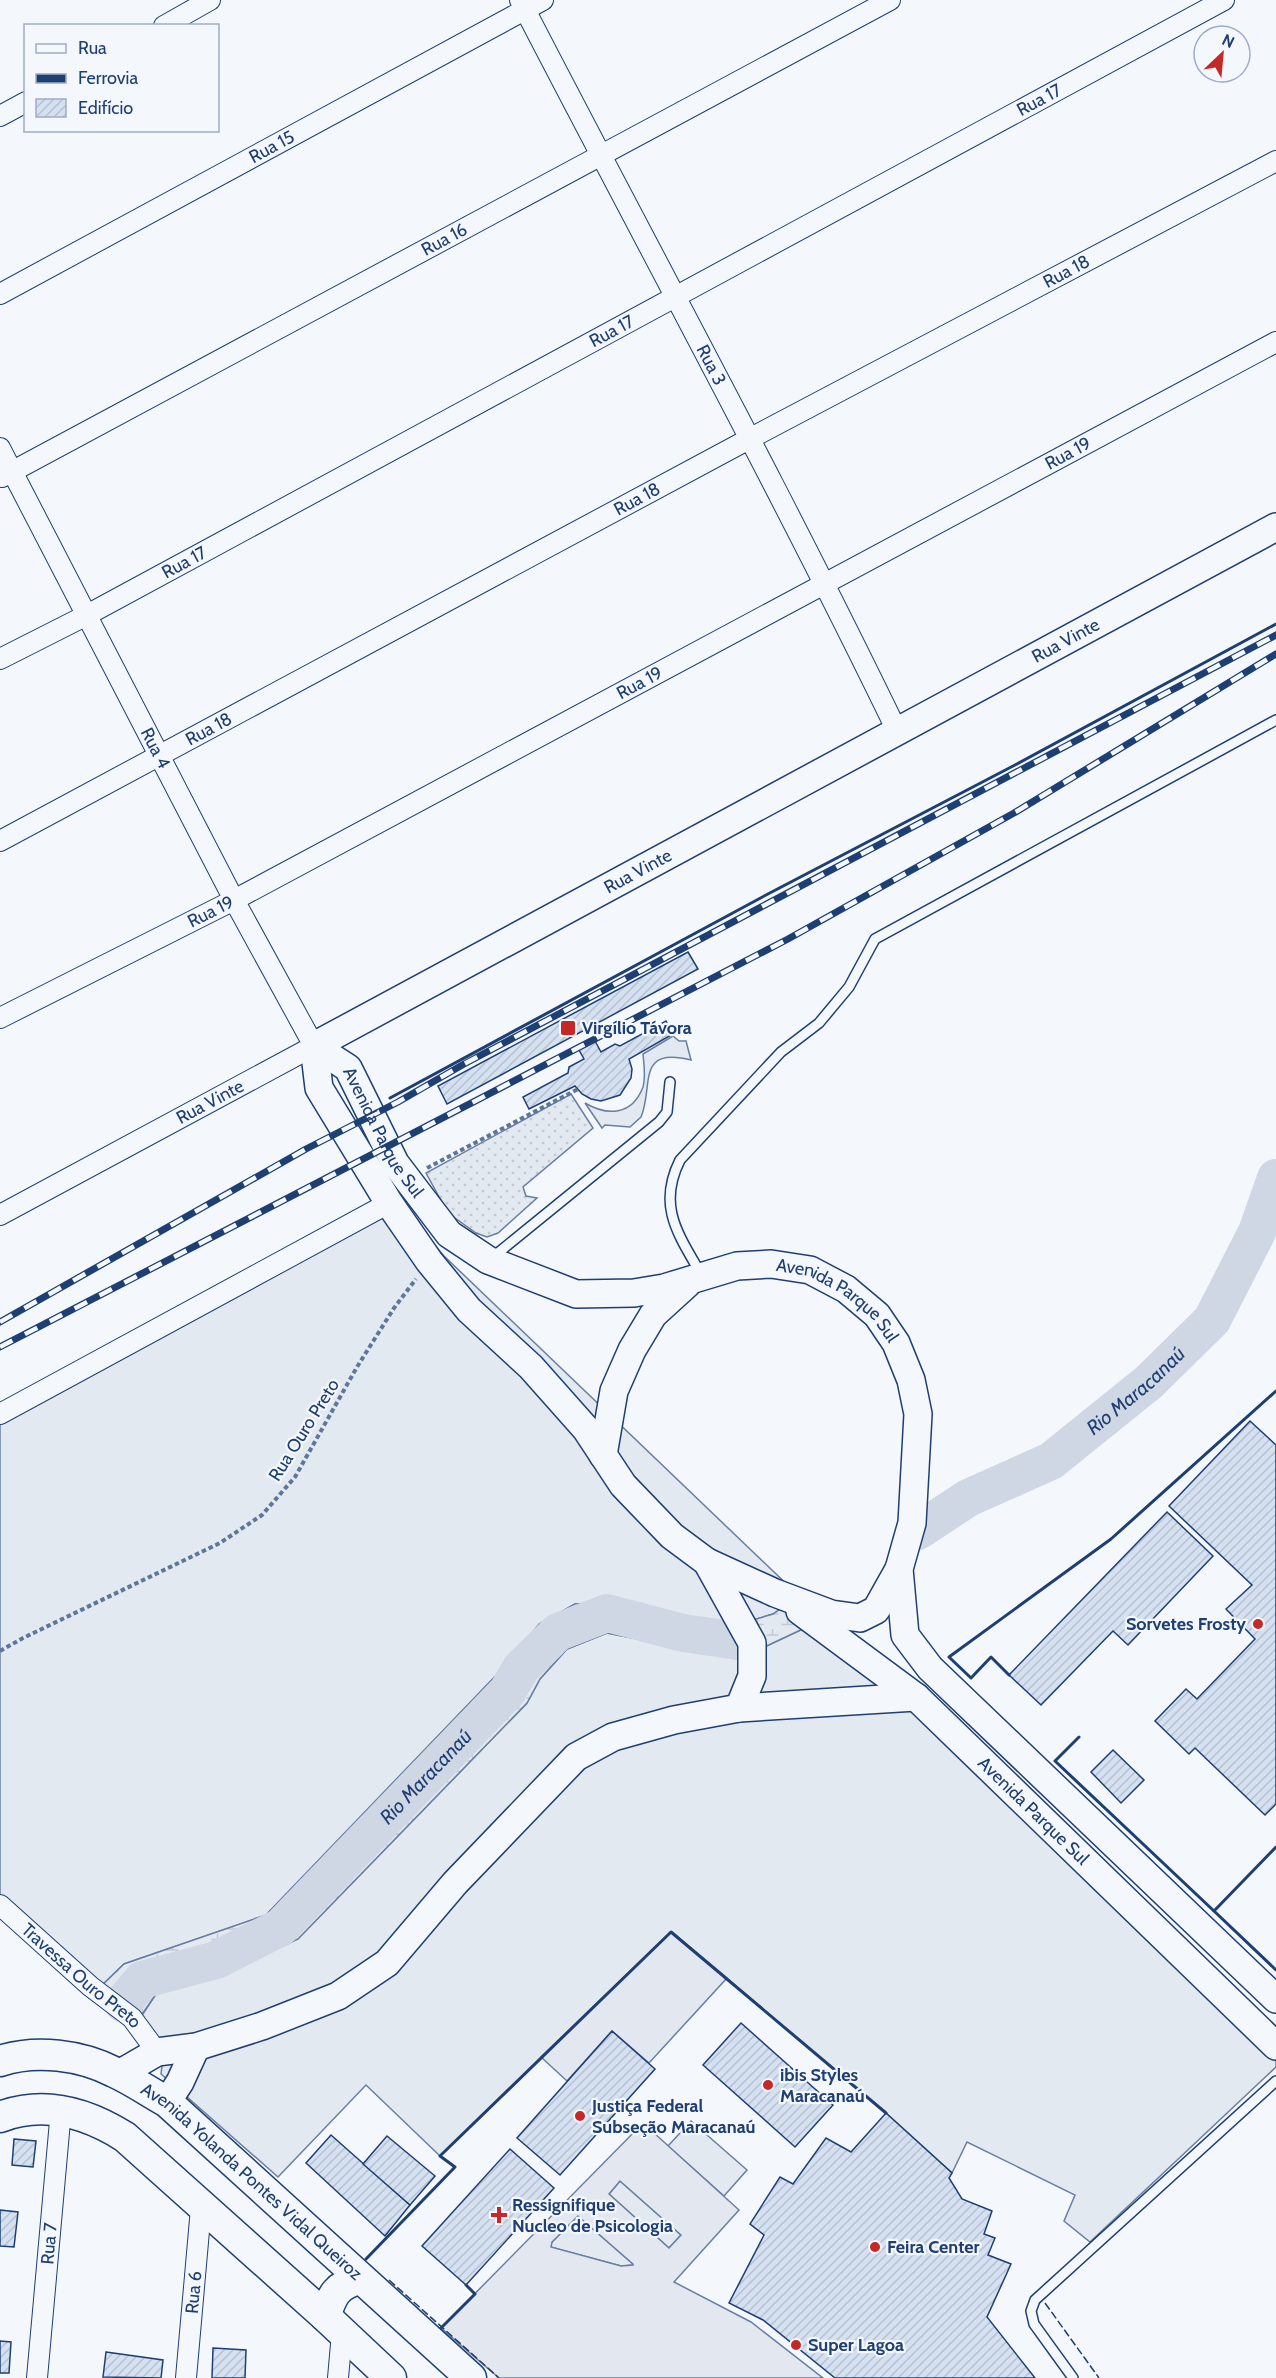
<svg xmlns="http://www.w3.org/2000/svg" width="1276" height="2378" font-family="Cabin,sans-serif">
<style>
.grass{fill:#e3e9f0;stroke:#687fa3;stroke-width:1.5}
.wetland{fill:url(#wetland-marsh);stroke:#687fa3;stroke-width:1.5}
.garden{fill:url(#garden-dots);stroke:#687fa3;stroke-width:1.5}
.parking{fill:#e3e8f0;stroke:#687fa3;stroke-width:1.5;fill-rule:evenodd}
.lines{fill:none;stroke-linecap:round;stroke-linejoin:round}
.river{stroke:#cfd7e4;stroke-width:38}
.building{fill:url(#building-hatch);stroke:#1d3f73;stroke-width:1.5}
.lane-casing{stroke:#1d3f73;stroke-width:12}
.street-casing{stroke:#1d3f73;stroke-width:22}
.secondary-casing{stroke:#1d3f73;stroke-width:30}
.primary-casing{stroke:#1d3f73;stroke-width:33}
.path{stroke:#5e769c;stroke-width:4;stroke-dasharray:4.5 3;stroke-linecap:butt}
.lane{stroke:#f4f7fb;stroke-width:9}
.street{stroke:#f4f7fb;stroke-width:20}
.secondary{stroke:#f4f7fb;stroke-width:27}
.primary{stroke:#f4f7fb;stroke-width:30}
.rail-casing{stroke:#1d3f73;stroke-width:7}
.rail{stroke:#f4f7fb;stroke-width:4.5;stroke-dasharray:14;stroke-linecap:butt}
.fence{stroke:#1d3f73;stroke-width:1.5;stroke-dasharray:8 3;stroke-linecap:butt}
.wall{stroke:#1d3f73;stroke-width:3}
.poi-dot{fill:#c62828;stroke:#f4f7fb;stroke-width:2}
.labels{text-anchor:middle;stroke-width:4.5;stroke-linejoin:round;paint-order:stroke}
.street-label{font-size:18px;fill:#1d3f73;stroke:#f4f7fb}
.poi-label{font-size:18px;font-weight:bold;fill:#1d3f73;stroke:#f4f7fb;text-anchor:start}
.water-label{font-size:20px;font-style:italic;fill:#1d3f73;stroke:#f4f7fb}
</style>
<defs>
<pattern id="wetland-marsh" width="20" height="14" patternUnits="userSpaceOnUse" patternTransform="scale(1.5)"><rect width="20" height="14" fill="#e3e9f0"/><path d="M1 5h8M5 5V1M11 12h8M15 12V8" fill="none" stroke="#c2c9d1"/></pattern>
<pattern id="garden-dots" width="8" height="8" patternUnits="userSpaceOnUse" patternTransform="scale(1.5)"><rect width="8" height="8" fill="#e3e9f0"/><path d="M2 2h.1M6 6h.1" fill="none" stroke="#c2c9d1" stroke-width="1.8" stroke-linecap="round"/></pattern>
<pattern id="building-hatch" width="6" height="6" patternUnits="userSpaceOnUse" patternTransform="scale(1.5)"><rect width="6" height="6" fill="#d5e0f0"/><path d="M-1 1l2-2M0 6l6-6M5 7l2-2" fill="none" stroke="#b6c1d1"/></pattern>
</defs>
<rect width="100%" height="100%" fill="#f4f7fb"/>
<!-- grass -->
<g class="grass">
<path d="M673,1036L679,1041H686L691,1060C635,1046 654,1087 641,1117L630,1127L605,1125L602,1128L585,1103C607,1116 632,1116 643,1087C646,1077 644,1065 643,1054Z"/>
<path d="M398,1202L444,1256L799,1596L773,1614L733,1626L617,1602L575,1604L540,1624L509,1662L266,1915L124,1964L89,1998L0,1916V1414Z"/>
<path d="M824,1619L1276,2053V2067L1090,2242L1064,2221L1075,2195L967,2142L952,2173L886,2113L672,1932L440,2156L366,2085L278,2177L161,2074L164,2050L133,2029L158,1991L223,1974L298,1939L527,1703L540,1679L567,1649L607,1633L739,1659Z"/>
<path d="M691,2121L747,2170L724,2196L668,2146Z"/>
<path d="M620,2181L681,2235L669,2248L609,2194Z"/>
<path d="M578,2216L634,2265L621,2266L550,2247L552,2242Z"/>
</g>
<!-- wetland -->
<path class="wetland" d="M799,1596L824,1619L739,1659L607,1633L567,1649L540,1679L527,1703L298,1939L223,1974L158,1991L132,2029L89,1998L124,1964L266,1915L509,1662L539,1624L575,1604L617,1602L733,1626L773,1614Z"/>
<!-- garden -->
<path class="garden" d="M571,1094L593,1128L523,1187L526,1196L537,1198L498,1233L487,1237L476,1233L448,1213L426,1173Z"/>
<!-- parking -->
<g class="parking">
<path d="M671,1932L727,1978L649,2063L612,2031L567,2081L541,2057Z"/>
<path d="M643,2123L739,2210L674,2282L751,2322L823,2378H499L441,2328ZM620,2181L681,2235L669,2248L609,2194ZM578,2216L633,2264V2265L621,2266L551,2247L552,2242Z"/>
</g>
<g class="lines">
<!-- river -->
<g class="river">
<path id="s1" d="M918,1531L968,1498L1051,1461L1149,1382L1212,1320L1257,1232L1276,1178"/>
<path id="s2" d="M123,2003L142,1980L216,1960L281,1927L507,1692L521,1668L558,1632L607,1613L683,1633L745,1642"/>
</g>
</g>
<!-- building -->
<g class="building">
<path d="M688,952L698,969L447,1104L438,1086Z"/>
<path d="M666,1021L673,1034L629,1059L632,1069L631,1078L620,1095L601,1101L591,1099L582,1094L575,1086L529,1109L523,1097L568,1073L569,1067L584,1059L579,1050L595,1041L601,1052L615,1044L620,1046Z"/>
<path d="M1250,1421L1276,1445V1804L1265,1815L1195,1748L1189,1754L1155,1721L1186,1689L1197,1699L1255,1639L1226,1609L1252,1585L1169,1506Z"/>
<path d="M1167,1512L1213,1556L1128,1645L1113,1631L1041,1705L1009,1675Z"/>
<path d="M1113,1750L1144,1780L1121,1803L1091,1772Z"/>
<path d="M741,2023L833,2105L795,2147L703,2065Z"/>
<path d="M612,2031L655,2069L560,2175L517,2138Z"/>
<path d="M886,2113L952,2173L949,2178L962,2199L992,2211L984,2234L995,2238L988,2255L1011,2264L987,2317L1035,2378H835L763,2320L729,2303L764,2235L750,2224L780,2177L793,2184L826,2138L851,2152Z"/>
<path d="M331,2135L410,2205L385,2236L306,2163Z"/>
<path d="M387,2136L435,2176L410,2205L363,2164Z"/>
<path d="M14,2139L36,2141L33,2167L12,2165Z"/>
<path d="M510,2149L554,2188L466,2285L422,2246Z"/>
<path d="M0,2210L18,2212L14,2247L0,2246Z"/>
<path d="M0,2341L11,2342L9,2373H0Z"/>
<path d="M213,2348L246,2350L245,2378H212Z"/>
<path d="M106,2352L163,2360L161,2378L103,2377Z"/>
</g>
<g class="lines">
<!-- lane casing -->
<g class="lane-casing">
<g id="lane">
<path d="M493,1257L659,1122L667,1112L670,1082"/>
<path d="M701,1274C678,1234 657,1206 680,1160L781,1052L819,1023L849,987L875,939L1276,720"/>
<path d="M1073,2378L1034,2324L1031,2311L1035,2300L1276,2081"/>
</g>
</g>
<!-- street casing -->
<g class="street-casing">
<g id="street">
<path id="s3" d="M520,0C646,244 778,485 898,733"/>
<path d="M164,26L210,0"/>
<path d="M0,116L26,102"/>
<path id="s4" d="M0,294L543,0"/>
<path id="s5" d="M0,448L234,900L314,1046L0,1215"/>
<path id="s6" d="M2,477L890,0"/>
<path id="s7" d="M0,659L87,615L1224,0"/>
<path id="s8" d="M0,841L749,439L1276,161"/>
<path id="s9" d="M0,1018L234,900L1276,342"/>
<path d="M0,1414L389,1203"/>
<path id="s10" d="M0,1905L90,1986L132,2018L157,2052"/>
<path id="s11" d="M37,2378L61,2110"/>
<path id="s12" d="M186,2378L201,2208"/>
<path d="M338,2378L342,2333"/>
</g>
</g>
<!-- secondary casing -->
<g class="secondary-casing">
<g id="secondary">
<path id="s13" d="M314,1046L348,1068L395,1163L449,1234L488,1260L576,1294L634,1293L664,1288L737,1266L771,1264L810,1270L846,1289L877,1315L896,1343L911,1380L918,1414L912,1523L899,1569L905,1635L930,1668L1276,1999"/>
<path id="s14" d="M314,1046L1276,527"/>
<path d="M314,1046L319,1088L389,1203L429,1261L469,1310L531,1367L586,1429L623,1485L672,1536L707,1562L775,1593L831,1614L860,1618L876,1610L899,1569"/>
<path d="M603,1455L614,1391L632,1350L653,1315L687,1284"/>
<path id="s15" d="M800,1611L916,1697L1276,2046"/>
<path d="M739,1708L916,1697"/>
<path d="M119,2074L157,2052L196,2047L262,2026L338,1996L387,1963L455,1883L576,1757L613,1737L674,1720L739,1708L752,1676V1643L707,1562"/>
<path d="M167,2102L180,2082L196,2047"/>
</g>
</g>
<!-- primary casing -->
<g class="primary-casing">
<g id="primary">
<path id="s16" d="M0,2061C36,2049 81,2055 114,2072C132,2080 149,2092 167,2102L471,2378"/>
<path d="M0,2117C44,2100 87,2113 125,2137L325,2316L391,2378"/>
<path d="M325,2316C333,2294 336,2286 359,2279"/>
</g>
</g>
<!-- path -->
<g class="path">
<path d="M427,1168L578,1089"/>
<path d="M0,1651L23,1638L220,1543L262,1515L295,1477L357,1367L394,1308L416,1279"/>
</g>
<!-- lane -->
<use href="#lane" class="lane"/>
<!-- street -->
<use href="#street" class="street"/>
<!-- secondary -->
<use href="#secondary" class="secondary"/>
<!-- primary -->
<use href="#primary" class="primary"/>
<!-- rail casing -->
<g class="rail-casing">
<g id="rail">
<path d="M0,1322L306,1149L398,1102L464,1064L1276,635"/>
<path d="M0,1347L788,939L1014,813L1276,654"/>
</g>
</g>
<!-- rail -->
<use href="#rail" class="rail"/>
<!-- fence -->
<g class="fence">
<path d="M389,2280L499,2378"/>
<path d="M1045,2303L1099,2378"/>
</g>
<!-- wall -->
<g class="wall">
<path d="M390,1098L766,895L1015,765L1276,624"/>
<path d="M1009,1675L991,1657L971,1678L949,1657L1111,1539L1276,1391"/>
<path d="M1079,1737L1055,1761L1214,1911L1276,1847"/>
<path d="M1214,1911L1276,1970"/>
<path d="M366,2259L455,2167L440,2156L671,1932L886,2113"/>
<path d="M441,2328L475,2294L466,2285"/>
</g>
</g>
<!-- markers -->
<g class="poi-dot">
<rect x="560" y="1020" width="16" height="16" rx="3"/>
<circle cx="1258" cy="1624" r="6"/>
<circle cx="768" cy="2085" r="6"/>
<circle cx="580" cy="2116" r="6"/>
<path d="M496 2206h6v6h6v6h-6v6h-6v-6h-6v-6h6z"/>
<circle cx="875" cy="2247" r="6"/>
<circle cx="796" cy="2345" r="6"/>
</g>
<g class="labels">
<!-- street labels -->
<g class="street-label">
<text dy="6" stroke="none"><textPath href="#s7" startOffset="1180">Rua 17</textPath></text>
<text dy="6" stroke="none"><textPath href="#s4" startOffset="309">Rua 15</textPath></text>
<text dy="6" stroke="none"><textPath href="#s6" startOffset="502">Rua 16</textPath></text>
<text dy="6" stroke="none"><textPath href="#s8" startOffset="1209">Rua 18</textPath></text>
<text dy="6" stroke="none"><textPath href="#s7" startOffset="694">Rua 17</textPath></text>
<text dy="6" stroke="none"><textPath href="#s3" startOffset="412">Rua 3</textPath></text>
<text dy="6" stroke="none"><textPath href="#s9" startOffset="1208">Rua 19</textPath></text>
<text dy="6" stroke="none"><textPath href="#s8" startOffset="723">Rua 18</textPath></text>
<text dy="6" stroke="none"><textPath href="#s7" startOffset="208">Rua 17</textPath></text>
<text dy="6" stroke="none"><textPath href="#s14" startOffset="854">Rua Vinte</textPath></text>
<text dy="6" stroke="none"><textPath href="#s9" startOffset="722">Rua 19</textPath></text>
<text dy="6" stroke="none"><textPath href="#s8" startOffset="237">Rua 18</textPath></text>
<text dy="6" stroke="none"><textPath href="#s5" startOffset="338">Rua 4</textPath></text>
<text dy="6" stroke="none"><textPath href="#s14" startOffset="368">Rua Vinte</textPath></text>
<text dy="6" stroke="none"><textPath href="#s9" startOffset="236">Rua 19</textPath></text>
<text transform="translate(210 1102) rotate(-28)" y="6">Rua Vinte</text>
<text dy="6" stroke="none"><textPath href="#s13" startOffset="114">Avenida Parque Sul</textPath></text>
<text dy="6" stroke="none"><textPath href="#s13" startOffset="654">Avenida Parque Sul</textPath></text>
<text transform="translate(304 1430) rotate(-58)" y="6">Rua Ouro Preto</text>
<text dy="6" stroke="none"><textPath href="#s15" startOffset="308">Avenida Parque Sul</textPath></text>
<text dy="6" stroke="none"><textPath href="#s10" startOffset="108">Travessa Ouro Preto</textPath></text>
<text dy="6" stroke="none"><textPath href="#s16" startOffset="294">Avenida Yolanda Pontes Vidal Queiroz</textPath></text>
<text dy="6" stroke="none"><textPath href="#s11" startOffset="135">Rua 7</textPath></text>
<text dy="6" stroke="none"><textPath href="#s12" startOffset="86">Rua 6</textPath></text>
</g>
<!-- poi labels -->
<g class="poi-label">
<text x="582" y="1034">Virgílio Távora</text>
<text x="1246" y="1630" text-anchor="end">Sorvetes Frosty</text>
<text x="780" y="2081">ibis Styles<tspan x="780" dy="21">Maracanaú</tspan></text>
<text x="592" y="2112">Justiça Federal<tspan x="592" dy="21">Subseção Maracanaú</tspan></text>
<text x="512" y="2211">Ressignifique<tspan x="512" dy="21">Nucleo de Psicologia</tspan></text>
<text x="887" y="2253">Feira Center</text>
<text x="808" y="2351">Super Lagoa</text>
</g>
<!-- water labels -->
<g class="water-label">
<text dy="7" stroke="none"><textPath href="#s1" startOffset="261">Rio Maracanaú</textPath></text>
<text dy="7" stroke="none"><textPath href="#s2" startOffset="388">Rio Maracanaú</textPath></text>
</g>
</g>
<!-- legend -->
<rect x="24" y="24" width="195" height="108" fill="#f4f7fb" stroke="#9eadc5" stroke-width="1.5"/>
<rect x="36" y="44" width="30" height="9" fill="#f4f7fb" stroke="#9eadc5" stroke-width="1.5"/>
<text x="78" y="54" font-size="18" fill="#1d3f73">Rua</text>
<rect x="36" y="74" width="30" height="9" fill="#1d3f73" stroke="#9eadc5" stroke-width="1.5"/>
<text x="78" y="84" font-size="18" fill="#1d3f73">Ferrovia</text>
<rect x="36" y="99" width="30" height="18" fill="url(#building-hatch)" stroke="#9eadc5" stroke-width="1.5"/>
<text x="78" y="114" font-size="18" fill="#1d3f73">Edifício</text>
<!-- north arrow -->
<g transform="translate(1222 54) rotate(26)"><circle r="28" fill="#f4f7fb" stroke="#9eadc5" stroke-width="1.5"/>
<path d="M0-4.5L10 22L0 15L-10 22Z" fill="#c62828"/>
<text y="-9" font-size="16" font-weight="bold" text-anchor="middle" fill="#1d3f73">N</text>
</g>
</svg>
